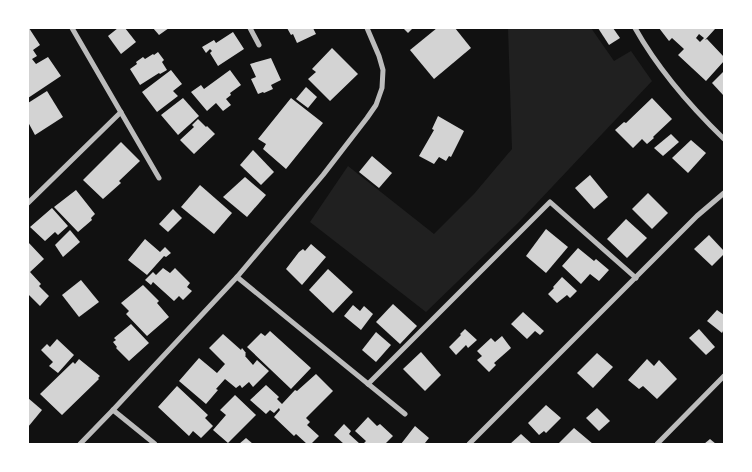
<svg xmlns="http://www.w3.org/2000/svg" width="752" height="472" font-family="'Times New Roman',serif">
<style>
.green{fill:#202020}
.building{fill:#d3d3d3;fill-rule:evenodd}
.lines{fill:none;stroke-linecap:round;stroke-linejoin:round}
.minor{stroke:#bcbcbc;stroke-width:5}
</style>
<rect width="100%" height="100%" fill="#111"/>
<!-- green -->
<path class="green" d="M508,28H591L614,61L631,51L652,81L519,222L426,312L310,222L348,166L434,234L474,194L512,149Z"/>
<!-- building -->
<g class="building">
<path d="M28,28H29L40,45L33,50L37,56L32,59L36,64L48,57L61,76L28,98Z"/>
<path d="M118,28H125L136,42L121,54L108,36Z"/>
<path d="M153,28H169L159,35Z"/>
<path d="M287,28H313L316,34L297,43L293,34L291,35Z"/>
<path d="M403,28H413L408,33Z"/>
<path d="M437,28H455L471,48L434,79L410,50Z"/>
<path d="M598,28H613L620,38L609,45Z"/>
<path d="M659,28H714L715,29L705,40L707,39L724,57V61L706,81L678,55L684,49L672,38L669,41ZM699,34L704,38L700,42L696,38Z"/>
<path d="M233,32L244,49L218,66L210,53L212,51L210,49L206,53L202,47L214,40L216,43Z"/>
<path d="M332,48L358,74L330,101L308,79L316,72L312,69Z"/>
<path d="M158,52L164,60L162,62L167,70L160,74L159,73L140,85L130,69L137,64L136,62L143,57L145,59L153,54L154,55Z"/>
<path d="M271,58L281,80L271,85L273,89L264,93L263,92L258,94L251,79L256,77L250,64Z"/>
<path d="M171,70L182,84L173,91L178,96L157,112L142,92Z"/>
<path d="M230,70L241,85L230,93L231,95L226,99L231,105L223,111L216,103L207,111L191,92L201,85L204,89Z"/>
<path d="M724,71V96L712,83Z"/>
<path d="M306,87L317,97L308,108L296,99Z"/>
<path d="M47,91L63,117L35,135L28,122V103Z"/>
<path d="M183,98L199,116L178,135L161,115Z"/>
<path d="M291,98L323,123L286,169L263,149L266,144L258,139Z"/>
<path d="M652,98L672,119L655,135L653,137L654,138L647,144L642,139L633,148L615,130L624,122L626,123Z"/>
<path d="M438,116L464,131L451,157L449,156L446,161L439,157L434,164L419,156L434,130L432,129Z"/>
<path d="M198,119L206,127L207,126L215,134L194,154L180,140L194,127L192,125Z"/>
<path d="M671,134L679,142L663,156L654,148Z"/>
<path d="M691,140L706,153L688,173L672,158Z"/>
<path d="M121,142L140,161L119,181L121,183L103,199L83,180Z"/>
<path d="M253,150L274,172L261,185L240,165Z"/>
<path d="M372,156L392,173L379,188L359,172Z"/>
<path d="M590,175L608,197L594,209L575,188Z"/>
<path d="M245,177L266,195L247,217L223,197Z"/>
<path d="M200,185L232,213L214,234L181,207Z"/>
<path d="M76,190L95,214L91,218L92,220L78,232L54,207Z"/>
<path d="M648,193L668,213L652,229L632,209Z"/>
<path d="M52,208L68,226L58,235L55,232L45,241L30,227Z"/>
<path d="M173,209L182,218L168,232L159,224Z"/>
<path d="M626,219L647,238L627,258L607,239Z"/>
<path d="M546,229L568,247L546,273L526,256Z"/>
<path d="M70,230L80,242L63,257L55,245Z"/>
<path d="M709,235L724,251V254L712,266L694,249Z"/>
<path d="M145,239L160,252L165,247L171,253L166,257L164,256L147,275L128,260Z"/>
<path d="M28,242L44,259L30,272L41,284L39,286L49,296L40,306L28,294Z"/>
<path d="M311,244L326,257L302,285L286,269L299,252L303,249L305,251Z"/>
<path d="M578,248L594,261L596,259L609,270L599,281L590,274L581,284L562,266Z"/>
<path d="M163,268L170,273L175,268L190,283L187,287L192,291L183,300L179,296L174,301L153,282L151,285L145,280L153,272L156,275Z"/>
<path d="M328,269L353,292L333,313L309,290Z"/>
<path d="M562,277L577,291L570,298L567,295L557,303L548,294L554,288L553,287Z"/>
<path d="M81,280L99,302L79,317L62,295Z"/>
<path d="M143,285L159,301L157,303L169,317L147,336L126,314L129,311L121,303Z"/>
<path d="M393,304L417,326L400,344L376,322Z"/>
<path d="M353,305L360,311L364,306L373,314L361,330L344,316Z"/>
<path d="M717,310L724,315V329L722,333L707,321Z"/>
<path d="M523,312L544,331L540,335L535,331L527,339L511,324Z"/>
<path d="M131,324L149,343L129,361L116,348L117,347L113,342L116,340L114,338Z"/>
<path d="M465,329L477,340L468,348L466,345L456,355L449,347L461,335L460,334Z"/>
<path d="M699,329L715,347L706,355L689,338Z"/>
<path d="M270,331L311,368L291,389L247,347L261,333L265,336Z"/>
<path d="M376,332L391,345L376,362L362,350Z"/>
<path d="M223,334L241,350L242,348L246,353L245,354L246,355L245,356L253,365L257,360L269,371L253,387L249,382L242,388L240,385L236,388L225,379L216,389L218,390L206,404L179,381L199,358L217,373L225,364L209,348Z"/>
<path d="M502,336L511,348L494,363L496,365L489,372L477,360L482,356L477,351L491,338L495,342Z"/>
<path d="M57,339L74,355L58,373L49,366L53,362L41,350L47,344L50,347Z"/>
<path d="M421,352L441,375L425,391L403,369Z"/>
<path d="M597,353L613,367L593,388L577,373Z"/>
<path d="M79,359L100,376L98,378L99,379L62,415L40,394L73,362L75,364Z"/>
<path d="M647,359L654,366L659,360L677,379L657,399L643,386L639,389L628,380Z"/>
<path d="M316,374L333,391L306,418L310,422L307,425L319,436L311,444H307L296,434L294,436L274,417L280,410L279,408L274,413L270,410L266,414L250,400L266,385L279,397L277,399L282,404L295,390L297,391Z"/>
<path d="M177,386L208,415L205,418L213,426L201,438L193,431L189,436L158,407Z"/>
<path d="M235,395L256,415L228,443L213,430L226,415L220,410Z"/>
<path d="M28,398L42,410L28,427Z"/>
<path d="M546,405L561,418L546,433L544,431L539,435L528,423Z"/>
<path d="M597,408L610,421L599,431L586,418Z"/>
<path d="M368,417L377,426L380,424L393,436L385,444H363L366,441L355,431Z"/>
<path d="M344,424L351,431L349,434L360,444H344L334,435Z"/>
<path d="M415,426L429,438L425,443L428,444H401Z"/>
<path d="M574,428L593,444H560L559,443Z"/>
<path d="M521,434L532,444H510Z"/>
<path d="M246,438L253,444H239Z"/>
<path d="M710,439L716,444H704Z"/>
</g>
<g class="lines">
<!-- minor -->
<g class="minor">
<path d="M72,28L159,178"/>
<path d="M250,28L259,45"/>
<path d="M635,28C658,69 690,106 724,139"/>
<path d="M28,203L121,112"/>
<path d="M237,277L405,414"/>
<path d="M368,384L550,202L636,278"/>
<path d="M113,410L155,444"/>
<path d="M80,444L113,410L237,277L323,175L367,118L376,105L382,88L383,70L379,56L367,28"/>
<path d="M469,444L697,216L724,193"/>
<path d="M657,444L724,376"/>
</g>
</g>
<!-- border -->
<rect width="752" height="472" fill="none" stroke="#ffffff" stroke-width="58"/>
</svg>
